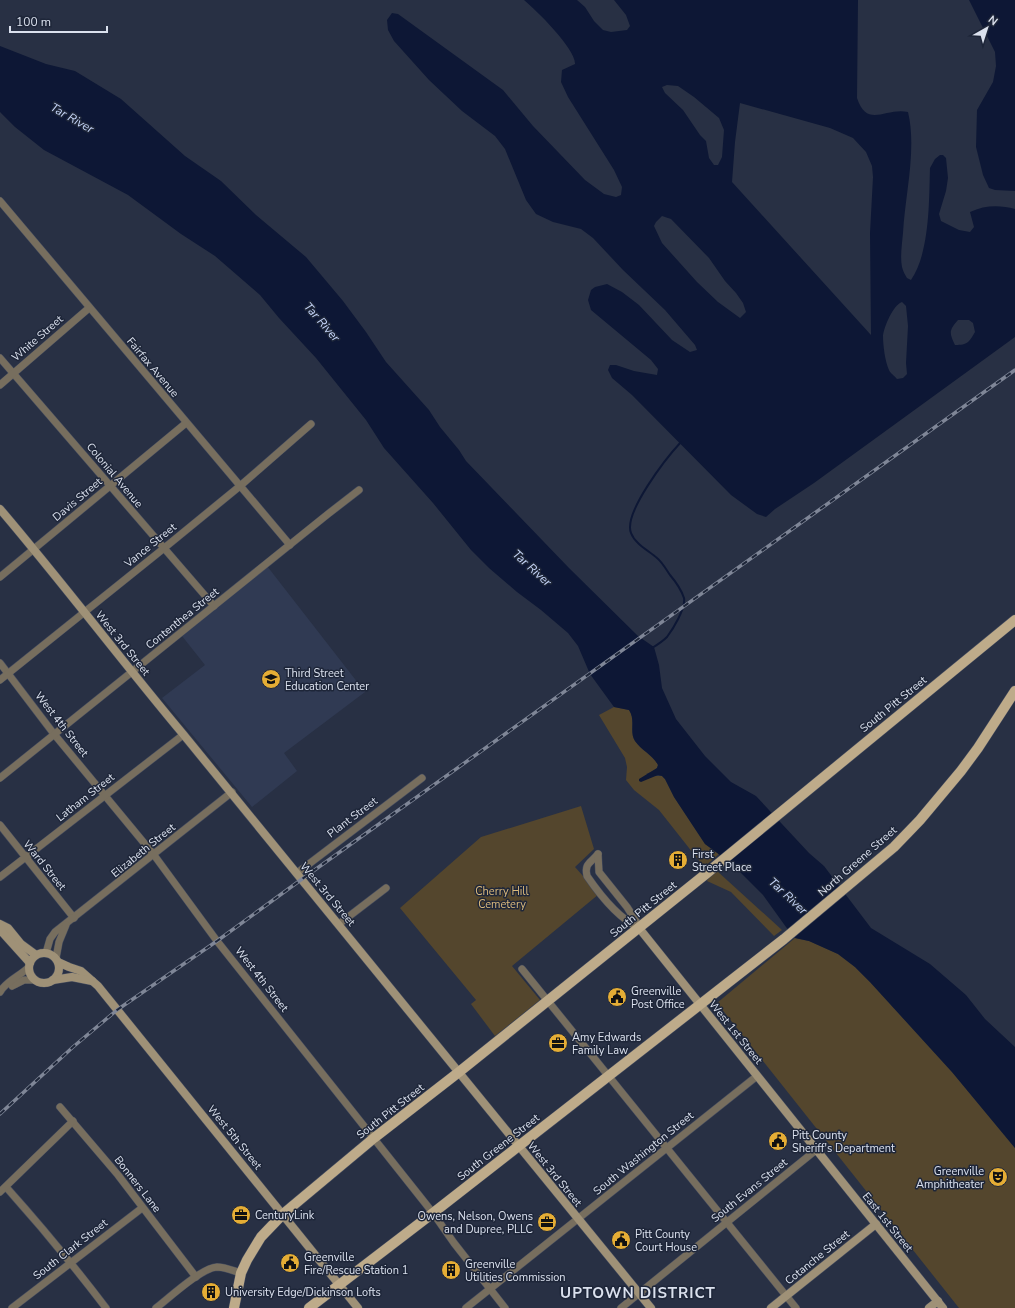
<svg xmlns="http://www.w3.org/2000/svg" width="1015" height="1308" font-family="'Nunito Sans',sans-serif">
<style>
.built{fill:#303a53}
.green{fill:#54462d}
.water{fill:#0d1735;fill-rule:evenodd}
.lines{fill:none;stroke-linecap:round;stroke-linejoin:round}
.stream{stroke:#0d1735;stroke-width:2}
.street-casing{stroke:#454c5f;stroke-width:8}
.secondary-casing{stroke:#454c5f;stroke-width:9}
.primary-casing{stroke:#454c5f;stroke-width:11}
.street{stroke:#776e5e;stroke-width:7}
.secondary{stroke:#9f9177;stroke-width:8}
.primary{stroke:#beab8a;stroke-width:10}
.rail-casing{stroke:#7f8697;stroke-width:3.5}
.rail{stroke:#1e2639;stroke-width:2;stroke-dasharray:6;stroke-linecap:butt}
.labels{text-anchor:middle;stroke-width:3;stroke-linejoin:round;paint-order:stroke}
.street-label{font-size:11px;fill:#dbe1ee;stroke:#1e2639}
.poi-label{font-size:11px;fill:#dbe1ee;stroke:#1e2639;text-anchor:start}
.park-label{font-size:11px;fill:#dcba7c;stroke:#1e2639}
.water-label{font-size:12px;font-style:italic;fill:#c7d7fb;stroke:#1e2639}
.district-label{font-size:15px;font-weight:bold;letter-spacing:1px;fill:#dbe1ee;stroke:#1e2639}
</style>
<rect width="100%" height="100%" fill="#283044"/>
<!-- built -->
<path class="built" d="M267,566L365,692L284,753L297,771L252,807L162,698L205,665L182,636Z"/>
<!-- green -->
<g class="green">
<path d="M614,707L629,710C636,720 629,732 635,741C641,750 653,755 658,765C657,771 651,772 646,774L654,776H662L665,779L674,797L705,844L719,854L704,867L659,810L634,790L626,780L627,767L625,758L599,715Z"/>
<path d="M581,806L594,849L575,867L599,894L512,966L540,1000L495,1036L471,1004L476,1000L400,908L481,837Z"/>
<path d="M717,871L782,930L774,936L731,892L707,881L710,875Z"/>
<path d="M795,938L809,941L838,954L855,967L870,982L952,1072L1015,1148V1308H959L717,1003Z"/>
</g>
<!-- water -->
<g class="water">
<path d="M524,0H577L585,7L594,21L603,30L611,32L627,30L630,26L626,15L614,0H858L857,98C867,129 886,107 908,112C917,149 905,195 903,233C902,244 900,257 902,267C903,271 905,275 907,278L911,280C930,252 929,201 930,168L935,159L940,155H943L946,158L948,178L946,191L939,214L941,221L959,230L970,232L974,227L970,212C985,205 1000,205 1015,209V337L814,483L775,509L766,517L757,514L731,495L632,395L612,378L608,370L610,365H616L634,371L657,375L658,369L651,360L591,310L588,300L591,290L595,287L607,284L622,292L639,305L672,340L690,352L697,350L695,345L665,310L623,270L593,238L581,229L553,222L536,214L526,200L505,149L495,136L462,111L429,80L394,41L388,30L387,20L392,13L398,14L503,90L533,126L585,180L604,194L616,197L621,195L622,187L614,170L568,97L561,82L562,70L575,64C576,49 536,10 524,0ZM667,85L678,86L694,97L719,118L724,130L722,157L718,165H714L709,158L706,141L700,135L683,110L665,93L662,87ZM740,103L830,128L853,138L866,152L872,166L873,177L870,233L871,335L732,182L735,142ZM662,216L671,219L709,258L725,281L736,293L743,303L746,312L740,318L718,302L697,282L662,243L654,226L656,222ZM902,302L906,306L908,326L906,363L907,374L903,378L897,379C895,376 890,373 889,370C885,362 883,345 883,336C884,327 893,305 902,302ZM958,320H969L973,323L975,332C969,342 968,345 955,345C949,333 949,330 958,320Z"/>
<path d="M969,0H1015V191L995,190L989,188L983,175L976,147L977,110L993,82L996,66L995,52Z"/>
<path d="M0,46L46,64L75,71L121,99L185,156L221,181L256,215L306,257L343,301L366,332L386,362L429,410L440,427L459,450L466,461L569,568L638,636L654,647L659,665L662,688L676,719L705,756L731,782L756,796L809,853L824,866L871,928L930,964L966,995L985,1019L1015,1047V1148L952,1072L870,982L855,967L838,954L809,941L795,938L786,927L763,895L732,864L705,844L674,797L665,779L662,776L658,775L641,782L639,781V779L657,768L658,765C653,755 641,750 635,741C629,732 636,720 629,710L614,707L590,674L578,646L568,633L541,610L517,592L489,568L471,550L433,503L384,448L366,420L316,358L279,318L260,295L215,256L181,234L128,195L44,150L15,127L0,112Z"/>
</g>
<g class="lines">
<!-- stream -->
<path class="stream" d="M652,648C657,645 663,641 667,637C673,629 686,608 684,598C681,589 676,582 670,575C666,569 662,562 657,558C649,551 635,544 631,533C623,513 667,457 681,442"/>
<!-- street casing -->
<g class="street-casing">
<g id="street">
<path d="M0,201L290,545"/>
<path d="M0,358L214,606"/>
<path d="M0,385L89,308"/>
<path d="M0,577L186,423"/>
<path d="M0,663L54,734L154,855L217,941L433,1213L454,1243L505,1308"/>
<path d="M0,680L163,549L240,486L311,424"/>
<path d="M0,778L328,514L359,490"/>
<path d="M0,825L74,918"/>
<path d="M598,854C591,863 584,863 587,876C600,895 618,918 639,928"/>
<path d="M598,854L599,872L627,907L636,921L639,928"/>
<path d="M297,873L422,778"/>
<path d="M0,877L183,735"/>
<path d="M339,924L386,888"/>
<path d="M46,953L50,939L55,932L232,792"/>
<path d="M56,958L59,942L66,925"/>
<path d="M522,969L796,1308"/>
<path d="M12,986L24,980H35"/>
<path d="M0,992C6,981 20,976 29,967"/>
<path d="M60,1107L118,1175L196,1277"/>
<path d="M6,1187C41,1226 74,1266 106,1308"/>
<path d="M0,1192L73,1121"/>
<path d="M12,1308L142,1208"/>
<path d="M156,1308C169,1298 201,1268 217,1267C225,1267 234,1271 241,1273"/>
<path d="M466,1308L757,1076"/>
<path d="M621,1308L816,1150"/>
</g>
</g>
<!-- secondary casing -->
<g class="secondary-casing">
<g id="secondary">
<path d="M0,509C63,583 121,660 183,734C340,924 495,1116 651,1308"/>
<path d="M0,924L8,928L21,944L36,955"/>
<path d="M0,927L2,932L30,963"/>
<path d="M639,928L943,1308"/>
<circle cx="44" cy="968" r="15"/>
<path d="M58,962L69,967L81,971L98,986L358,1308"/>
<path d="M53,980L72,977L92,981"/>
<path d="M771,1308L876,1224"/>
<path d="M929,1308L938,1301"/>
</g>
</g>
<!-- primary casing -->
<g class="primary-casing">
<g id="primary">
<path d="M234,1308L241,1273L247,1260L261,1237L283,1214L374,1138L459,1072L707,873L1015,620"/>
<path d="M309,1308L433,1213L784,939L894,847L920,820L961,771L978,748L1015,691"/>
</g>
</g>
<!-- street -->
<use href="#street" class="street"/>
<!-- secondary -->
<use href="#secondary" class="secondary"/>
<!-- primary -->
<use href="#primary" class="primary"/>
<!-- rail casing -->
<g class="rail-casing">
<path id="rail" d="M0,1114L73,1047L117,1010L217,941L302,879L1015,370"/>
</g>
<!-- rail -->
<use href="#rail" class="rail"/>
</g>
<!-- icons -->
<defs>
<g id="school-disc" transform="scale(1)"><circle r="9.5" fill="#e5ad35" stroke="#1e2639"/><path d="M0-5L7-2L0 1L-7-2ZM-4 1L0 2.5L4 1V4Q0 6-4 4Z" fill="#111"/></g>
<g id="building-disc" transform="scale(1)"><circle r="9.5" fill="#e5ad35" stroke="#1e2639"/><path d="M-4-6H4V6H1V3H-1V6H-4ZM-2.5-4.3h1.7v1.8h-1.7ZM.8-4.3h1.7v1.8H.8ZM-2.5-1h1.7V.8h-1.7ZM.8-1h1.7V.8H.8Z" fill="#111"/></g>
<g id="civic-disc" transform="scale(1)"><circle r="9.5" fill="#e5ad35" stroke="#1e2639"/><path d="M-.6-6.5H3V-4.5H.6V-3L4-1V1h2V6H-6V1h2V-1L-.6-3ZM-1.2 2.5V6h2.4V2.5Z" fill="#111"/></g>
<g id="office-disc" transform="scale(1)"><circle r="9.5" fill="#e5ad35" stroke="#1e2639"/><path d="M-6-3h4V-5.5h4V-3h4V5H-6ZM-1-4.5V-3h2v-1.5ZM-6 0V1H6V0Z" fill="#111"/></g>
<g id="theatre-disc" transform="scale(1)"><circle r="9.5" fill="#e5ad35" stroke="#1e2639"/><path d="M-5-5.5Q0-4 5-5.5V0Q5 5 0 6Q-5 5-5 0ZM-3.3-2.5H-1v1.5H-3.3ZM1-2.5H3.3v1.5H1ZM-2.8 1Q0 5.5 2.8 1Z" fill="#111"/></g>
</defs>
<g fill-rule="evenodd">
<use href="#school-disc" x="271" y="679"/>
<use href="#building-disc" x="678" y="860"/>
<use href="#civic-disc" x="617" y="997"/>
<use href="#office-disc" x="558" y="1043"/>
<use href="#civic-disc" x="778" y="1141"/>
<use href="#theatre-disc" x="998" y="1177"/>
<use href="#office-disc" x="241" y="1215"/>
<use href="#office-disc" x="547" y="1222"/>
<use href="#civic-disc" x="621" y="1240"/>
<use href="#civic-disc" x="290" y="1263"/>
<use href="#building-disc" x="451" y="1270"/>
<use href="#building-disc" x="211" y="1292"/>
</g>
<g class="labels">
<!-- street labels -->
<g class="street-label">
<text transform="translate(37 338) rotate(-41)" y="4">White Street</text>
<text transform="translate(153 367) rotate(50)" y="4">Fairfax Avenue</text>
<text transform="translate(115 475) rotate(50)" y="4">Colonial Avenue</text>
<text transform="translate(77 499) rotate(-40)" y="4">Davis Street</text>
<text transform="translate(150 545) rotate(-39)" y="4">Vance Street</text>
<text transform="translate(182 618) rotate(-39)" y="4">Contenthea Street</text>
<text transform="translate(123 643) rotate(51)" y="4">West 3rd Street</text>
<text transform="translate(893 704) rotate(-39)" y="4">South Pitt Street</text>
<text transform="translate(62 724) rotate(52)" y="4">West 4th Street</text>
<text transform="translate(85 797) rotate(-38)" y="4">Latham Street</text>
<text transform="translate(352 817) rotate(-37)" y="4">Plant Street</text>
<text transform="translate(143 850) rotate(-39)" y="4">Elizabeth Street</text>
<text transform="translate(857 861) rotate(-41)" y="4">North Greene Street</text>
<text transform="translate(45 865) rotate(51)" y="4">Ward Street</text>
<text transform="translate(328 894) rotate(50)" y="4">West 3rd Street</text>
<text transform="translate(643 909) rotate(-39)" y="4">South Pitt Street</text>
<text transform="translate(262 979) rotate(52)" y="4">West 4th Street</text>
<text transform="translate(736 1032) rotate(51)" y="4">West 1st Street</text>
<text transform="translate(390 1111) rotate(-38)" y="4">South Pitt Street</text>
<text transform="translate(235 1137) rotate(51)" y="4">West 5th Street</text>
<text transform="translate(498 1147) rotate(-38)" y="4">South Greene Street</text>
<text transform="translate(643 1153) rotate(-39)" y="4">South Washington Street</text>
<text transform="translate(555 1174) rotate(51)" y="4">West 3rd Street</text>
<text transform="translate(138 1184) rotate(52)" y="4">Bonners Lane</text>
<text transform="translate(749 1190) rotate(-39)" y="4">South Evans Street</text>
<text transform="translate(888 1222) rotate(51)" y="4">East 1st Street</text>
<text transform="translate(70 1249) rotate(-38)" y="4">South Clark Street</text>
<text transform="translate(817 1257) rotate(-39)" y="4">Cotanche Street</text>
</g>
<!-- poi labels -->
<g class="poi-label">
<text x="285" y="677">Third Street<tspan x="285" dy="13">Education Center</tspan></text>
<text x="692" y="858">First<tspan x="692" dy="13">Street Place</tspan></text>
<text x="631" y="995">Greenville<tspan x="631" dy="13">Post Office</tspan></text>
<text x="572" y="1041">Amy Edwards<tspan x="572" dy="13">Family Law</tspan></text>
<text x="792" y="1139">Pitt County<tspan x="792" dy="13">Sheriff's Department</tspan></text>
<text x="984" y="1175" text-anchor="end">Greenville<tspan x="984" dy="13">Amphitheater</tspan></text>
<text x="255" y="1219">CenturyLink</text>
<text x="533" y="1220" text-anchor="end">Owens, Nelson, Owens<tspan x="533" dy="13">and Dupree, PLLC</tspan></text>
<text x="635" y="1238">Pitt County<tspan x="635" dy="13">Court House</tspan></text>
<text x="304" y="1261">Greenville<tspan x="304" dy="13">Fire/Rescue Station 1</tspan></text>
<text x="465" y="1268">Greenville<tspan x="465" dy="13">Utilities Commission</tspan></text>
<text x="225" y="1296">University Edge/Dickinson Lofts</text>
</g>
<!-- park labels -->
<g class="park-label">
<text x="502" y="895">Cherry Hill<tspan x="502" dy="13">Cemetery</tspan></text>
</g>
<!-- water labels -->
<g class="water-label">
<text transform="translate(72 118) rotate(30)" y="4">Tar River</text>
<text transform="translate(322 322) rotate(49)" y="4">Tar River</text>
<text transform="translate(532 568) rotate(42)" y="4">Tar River</text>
<text transform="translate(788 896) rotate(43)" y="4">Tar River</text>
</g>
<!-- district labels -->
<g class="district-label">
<text x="638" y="1298">UPTOWN DISTRICT</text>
</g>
</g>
<!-- north arrow -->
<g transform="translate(987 28) rotate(39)" stroke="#1e2639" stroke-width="3" paint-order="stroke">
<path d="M0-3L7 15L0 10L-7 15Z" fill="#dbe1ee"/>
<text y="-6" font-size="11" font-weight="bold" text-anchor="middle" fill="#dbe1ee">N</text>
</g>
<!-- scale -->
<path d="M10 26v6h97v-6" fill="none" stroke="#dbe1ee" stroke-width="2"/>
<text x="16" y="26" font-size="12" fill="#dbe1ee" stroke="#1e2639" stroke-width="3" paint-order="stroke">100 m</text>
</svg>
